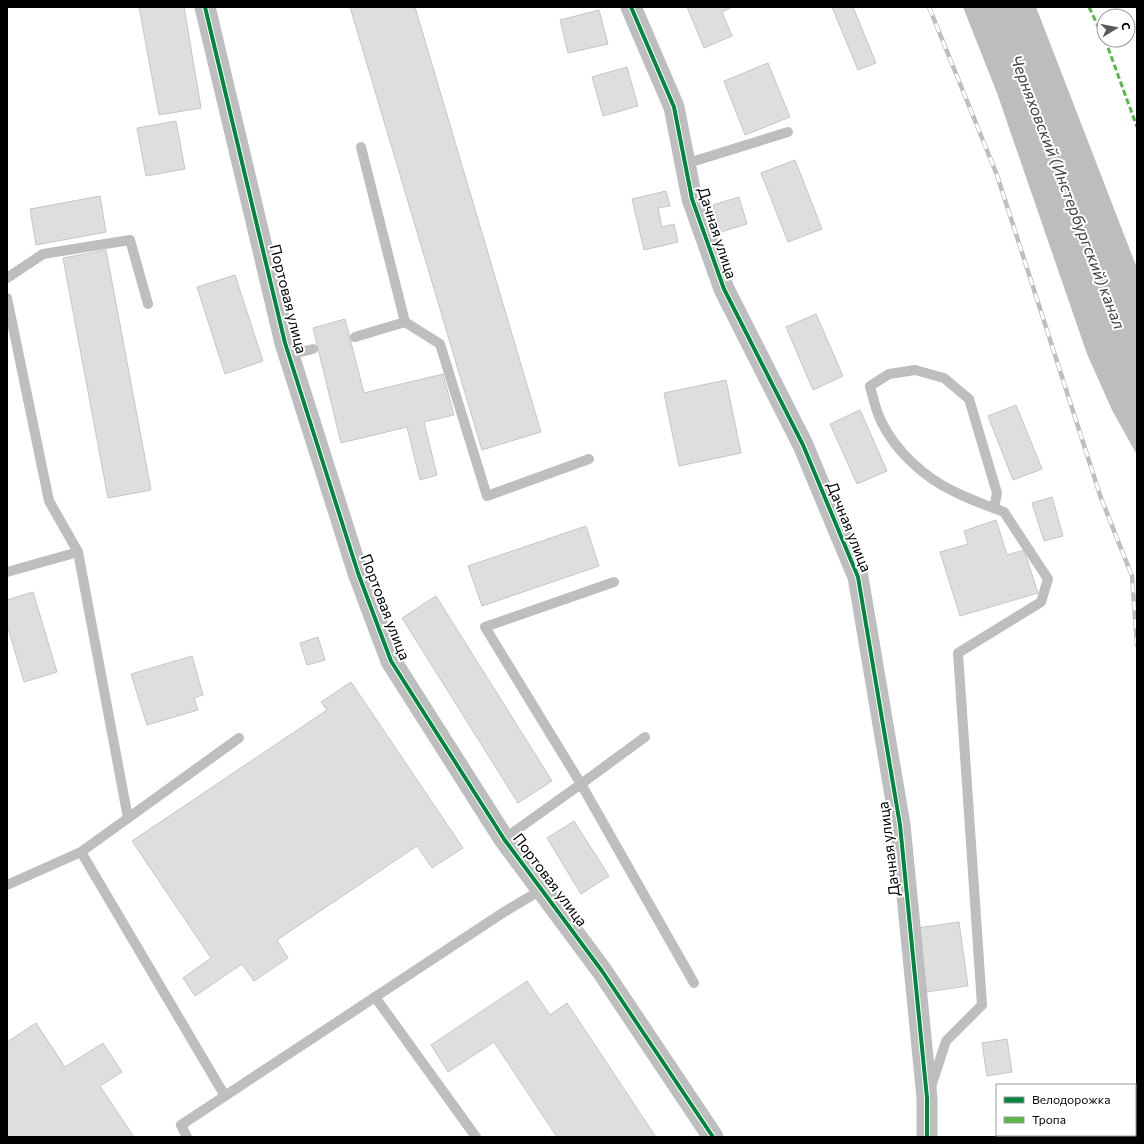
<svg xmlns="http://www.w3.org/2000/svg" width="1144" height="1144" font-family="Commissioner,sans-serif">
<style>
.water{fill:#bdbdbd}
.building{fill:#dedede;stroke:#c6c6c6}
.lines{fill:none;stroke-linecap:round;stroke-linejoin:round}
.service{stroke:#bebebe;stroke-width:10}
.minor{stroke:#bebebe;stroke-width:21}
.rail-casing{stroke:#bebebe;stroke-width:4.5}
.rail{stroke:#fff;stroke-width:3;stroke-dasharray:9;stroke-linecap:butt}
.quiet{stroke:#58b947;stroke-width:3;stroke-dasharray:6 3;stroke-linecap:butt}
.cycleway-casing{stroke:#fff;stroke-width:6}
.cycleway{stroke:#00873e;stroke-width:4}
.labels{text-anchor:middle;stroke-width:4;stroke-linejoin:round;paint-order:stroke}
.street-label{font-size:15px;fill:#000;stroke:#fff}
.water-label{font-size:16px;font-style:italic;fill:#424242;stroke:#fff}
</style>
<rect width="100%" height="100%" fill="#fff"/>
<!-- water -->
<path class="water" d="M963,7H1036L1137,268V455L1112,410L1087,354L997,93Z"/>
<!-- building -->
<g class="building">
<path d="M139,7H184L201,108L159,115Z"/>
<path d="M350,7H415L541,432L482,450Z"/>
<path d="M687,7H732L722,12L732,36L704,48Z"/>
<path d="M832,7H853L876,63L858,70Z"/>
<path d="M599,10L608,44L568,53L560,20Z"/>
<path d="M768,63L790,117L745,135L724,81Z"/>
<path d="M627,67L638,106L603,116L592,77Z"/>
<path d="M176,121L185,169L146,176L137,128Z"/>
<path d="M795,160L822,229L788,242L761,173Z"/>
<path d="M666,191L670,206L658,208L662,227L674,224L678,242L644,250L632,199Z"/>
<path d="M100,196L106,232L36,245L30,209Z"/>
<path d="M739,197L747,224L721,232L713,205Z"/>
<path d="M106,250L151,490L108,498L63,258Z"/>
<path d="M235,275L263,361L225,374L197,287Z"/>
<path d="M816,314L843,376L813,390L786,327Z"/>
<path d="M345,319L364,393L443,374L454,415L424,422L437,475L420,480L407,427L341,443L313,328Z"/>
<path d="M726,380L741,453L679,466L664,393Z"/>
<path d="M1016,405L1042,469L1013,480L988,416Z"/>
<path d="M860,410L887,471L857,484L830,424Z"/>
<path d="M1052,497L1063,536L1044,541L1032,503Z"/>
<path d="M996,520L1007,555L1024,550L1038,593L960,616L940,552L968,544L964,531Z"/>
<path d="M586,526L599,566L482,606L468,566Z"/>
<path d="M33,592L57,672L24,682L7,625V600Z"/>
<path d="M436,596L552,781L518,803L402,618Z"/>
<path d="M318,637L325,660L307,665L300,643Z"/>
<path d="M192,656L203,695L194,698L198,710L147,725L131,674Z"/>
<path d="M351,682L463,848L432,868L417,846L277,940L288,958L254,981L242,964L195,996L183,978L211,958L132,841L327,710L321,702Z"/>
<path d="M574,821L609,876L581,894L547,838Z"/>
<path d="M959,922L968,986L926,992L917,928Z"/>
<path d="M527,981L550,1015L567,1003L656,1137H557L494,1042L448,1072L431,1045Z"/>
<path d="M36,1023L65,1067L103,1043L122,1072L100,1086L134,1137H7V1042Z"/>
<path d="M1007,1039L1012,1072L987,1076L982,1043Z"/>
</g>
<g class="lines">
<!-- service -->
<g class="service">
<path d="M685,164L788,132"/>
<path d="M7,278L43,254L130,240L148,304"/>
<path d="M7,298L49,501L78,552L128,818"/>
<path d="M405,322L440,344L487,496L589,459"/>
<path d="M355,337L405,322L361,147"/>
<path d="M289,355L313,349"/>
<path d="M7,572L78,552"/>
<path d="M614,582L485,627L581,784L694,983"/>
<path d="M504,839L581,784L645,737"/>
<path d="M7,885L81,852"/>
<path d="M375,997L476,1137"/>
<path d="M931,1087L946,1041L982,1005L958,653L1041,602L1048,579L1004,512C988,506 971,500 955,492C925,478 896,452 881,421C876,411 873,398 870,386L889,374L915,370L944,378L969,399L997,493L994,508"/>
<path d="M225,1096L81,852L239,738"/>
<path d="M187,1137L181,1125L504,912L541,890"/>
</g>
<!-- minor -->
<g class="minor">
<path d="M205,7L285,343L358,573L391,661L504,839L602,971L713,1137"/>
<path d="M631,7L674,107L692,199L724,289L803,445L858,577L900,825L927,1098V1137"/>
</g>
<!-- rail casing -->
<g class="rail-casing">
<path id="rail" d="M929,7L997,175L1101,498L1132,576L1137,645"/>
</g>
<!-- rail -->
<use href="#rail" class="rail"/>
<!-- quiet -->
<path class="quiet" d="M1089,7L1107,45L1137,127"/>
<!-- cycleway casing -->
<g class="cycleway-casing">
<g id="cycleway">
<path d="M205,7L285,343L358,573L391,661L504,839L602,971L713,1137"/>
<path d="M631,7L674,107L692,199L724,289L803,445L858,577L900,825L927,1098V1137"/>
</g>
</g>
<!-- cycleway -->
<use href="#cycleway" class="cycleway"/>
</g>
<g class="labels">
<!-- street labels -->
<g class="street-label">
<text transform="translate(717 233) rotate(72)" y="5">Дачная улица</text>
<text transform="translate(288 299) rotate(76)" y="5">Портовая улица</text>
<text transform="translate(849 527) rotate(68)" y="5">Дачная улица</text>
<text transform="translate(385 607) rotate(69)" y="5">Портовая улица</text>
<text transform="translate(889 849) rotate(-97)" y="5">Дачная улица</text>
<text transform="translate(550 880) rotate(53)" y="5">Портовая улица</text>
</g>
<!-- water labels -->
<g class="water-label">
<text transform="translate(1068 192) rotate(69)" y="6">Черняховский (Инстербургский) канал</text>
</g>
</g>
<!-- border -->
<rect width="1144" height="1144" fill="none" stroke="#000000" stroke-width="16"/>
<!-- legend -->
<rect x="996" y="1084" width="140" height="52" fill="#ffffff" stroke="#999999"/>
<rect x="1004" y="1097" width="20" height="6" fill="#00873e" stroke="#999999"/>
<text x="1032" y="1104" font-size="12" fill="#000000">Велодорожка</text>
<rect x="1004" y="1117" width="20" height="6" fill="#58b947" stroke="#999999"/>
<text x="1032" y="1124" font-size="12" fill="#000000">Тропа</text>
<!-- north arrow -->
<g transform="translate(1116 28) rotate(80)"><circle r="19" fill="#ffffff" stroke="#999999"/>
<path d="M0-3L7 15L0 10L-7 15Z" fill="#595959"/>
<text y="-6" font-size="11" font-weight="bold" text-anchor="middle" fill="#000000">С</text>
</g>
</svg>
